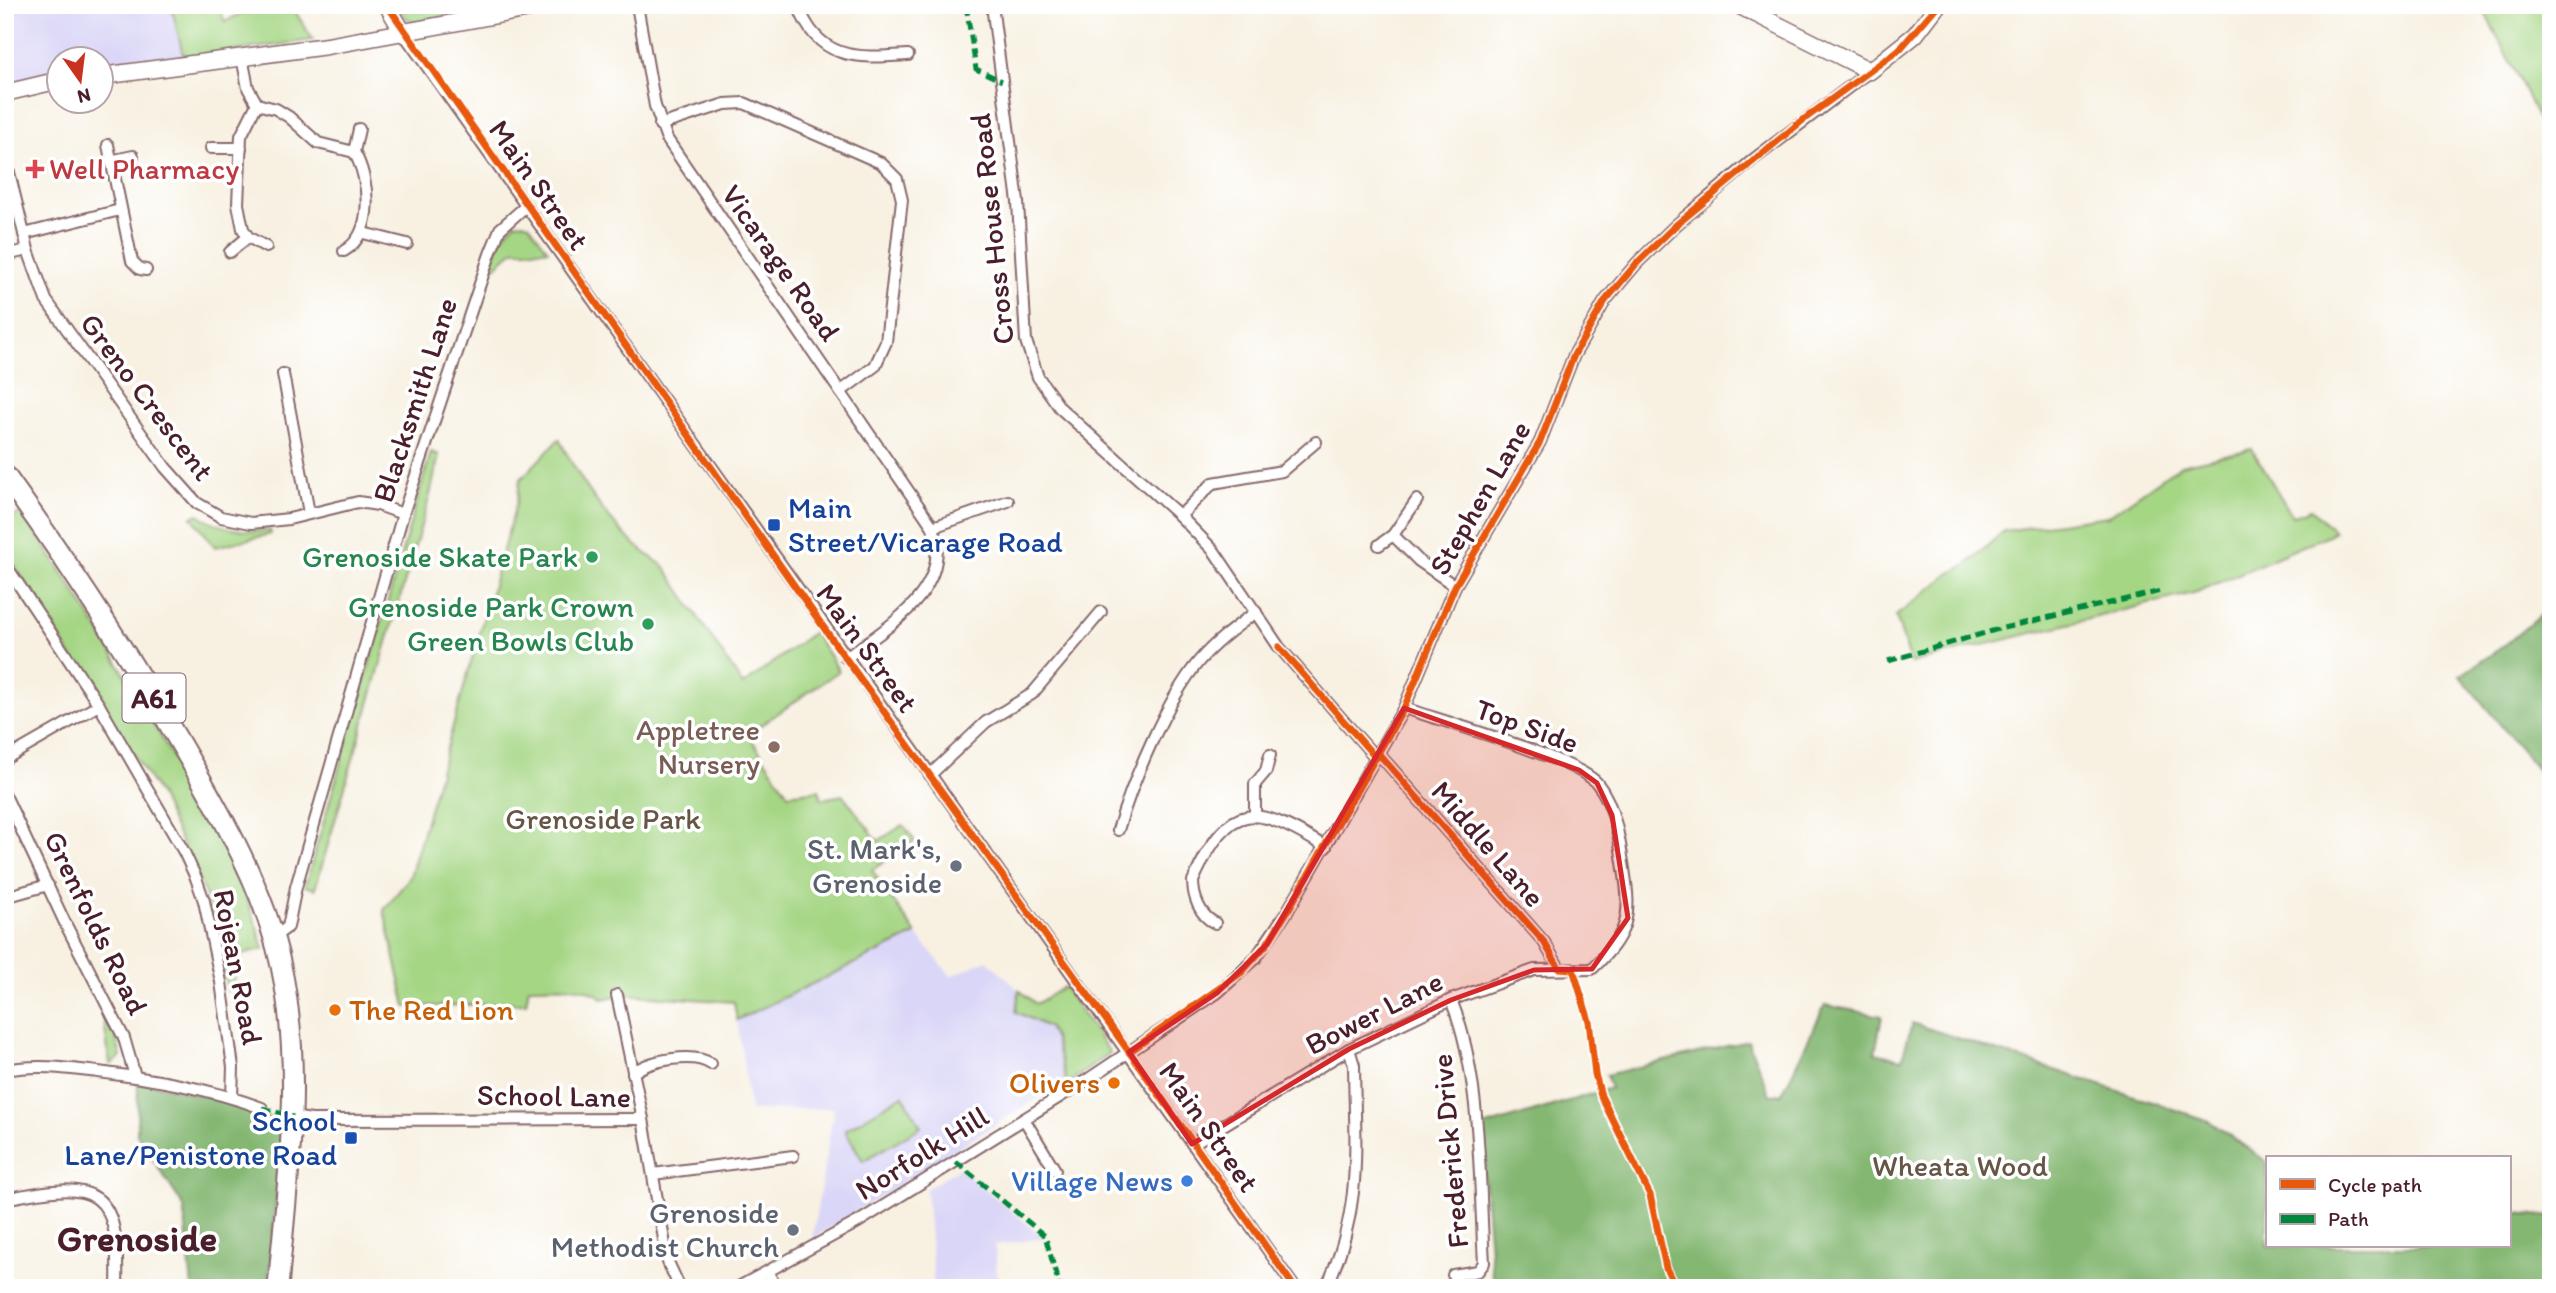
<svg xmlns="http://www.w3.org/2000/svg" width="2556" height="1293" font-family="Itim,sans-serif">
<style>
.built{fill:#dad6f7}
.green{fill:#a5d684;stroke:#787a58;stroke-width:2}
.forest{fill:#84b772;stroke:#676b4e;stroke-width:2}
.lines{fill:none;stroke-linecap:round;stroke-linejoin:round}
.street-casing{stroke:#87686b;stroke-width:14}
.secondary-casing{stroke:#87686b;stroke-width:19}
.highway-casing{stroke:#87686b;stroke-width:23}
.street{stroke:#fff;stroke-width:10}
.secondary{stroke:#fff;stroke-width:16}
.highway{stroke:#fff;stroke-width:19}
.quiet{stroke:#00873e;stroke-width:5;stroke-dasharray:10 5;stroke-linecap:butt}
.cycleway-casing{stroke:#fff;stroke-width:11}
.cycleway{stroke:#e8590c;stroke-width:7}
.marked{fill:#d62828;fill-opacity:0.2;stroke:#d62828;stroke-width:5;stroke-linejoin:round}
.health-dot{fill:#e0444e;stroke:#fff;stroke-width:2.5}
.transit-dot{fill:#1a4fb4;stroke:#fff;stroke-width:2.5}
.leisure-dot{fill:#2e9e5b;stroke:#fff;stroke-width:2.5}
.education-dot{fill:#8d6e63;stroke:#fff;stroke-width:2.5}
.worship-dot{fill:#6b7280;stroke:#fff;stroke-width:2.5}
.food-dot{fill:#e8710a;stroke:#fff;stroke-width:2.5}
.shop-dot{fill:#3f7fe0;stroke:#fff;stroke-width:2.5}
.labels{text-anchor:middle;stroke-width:7;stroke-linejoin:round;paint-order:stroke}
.shield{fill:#fff;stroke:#80626b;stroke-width:2}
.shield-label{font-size:28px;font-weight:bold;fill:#4a1f2b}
.health-label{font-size:30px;fill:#be3a42;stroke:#fff;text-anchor:start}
.street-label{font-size:30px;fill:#4a1f2b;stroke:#fff}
.transit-label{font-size:30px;fill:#164399;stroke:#fff;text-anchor:start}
.leisure-label{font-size:30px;fill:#27864d;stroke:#fff;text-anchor:end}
.education-label{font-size:30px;fill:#785e54;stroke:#fff;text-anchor:end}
.park-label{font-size:30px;fill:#655646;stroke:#fff}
.worship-label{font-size:30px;fill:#5b616d;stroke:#fff;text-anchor:end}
.food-label{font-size:30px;fill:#c56008;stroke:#fff;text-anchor:start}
.shop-label{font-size:30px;fill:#366cbe;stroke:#fff;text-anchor:end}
.district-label{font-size:37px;font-weight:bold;fill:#4a1f2b;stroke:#fff}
</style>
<rect width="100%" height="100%" fill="#fff"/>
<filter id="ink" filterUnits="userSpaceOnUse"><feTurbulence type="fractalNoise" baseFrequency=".0143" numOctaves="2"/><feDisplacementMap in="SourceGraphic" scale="14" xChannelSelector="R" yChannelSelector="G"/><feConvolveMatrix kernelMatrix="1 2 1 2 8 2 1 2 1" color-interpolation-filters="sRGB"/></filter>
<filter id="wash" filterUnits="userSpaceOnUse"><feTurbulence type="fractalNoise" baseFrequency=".00686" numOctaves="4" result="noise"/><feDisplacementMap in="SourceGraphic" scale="28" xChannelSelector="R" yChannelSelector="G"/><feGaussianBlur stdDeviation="1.57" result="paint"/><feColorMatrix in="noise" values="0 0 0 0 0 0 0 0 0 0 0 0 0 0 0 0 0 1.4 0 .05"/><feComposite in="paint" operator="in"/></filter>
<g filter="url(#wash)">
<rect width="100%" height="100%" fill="#f8f1e2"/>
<!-- built -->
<g class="built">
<path d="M5,5H171L184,58L102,68V60H60L59,72L43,74L5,87Z"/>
<path d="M916,934L951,976L987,960L1019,990L1017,1012L1048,1027L1055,1040L1065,1081L812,1239L834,1108L750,1111L737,1020Z"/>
<path d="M960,1168L1044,1238L995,1245L998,1288H934L926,1189Z"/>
</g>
<!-- green -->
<g class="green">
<path d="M171,5H218L225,22L256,5H291L313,40L184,58Z"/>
<path d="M396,5H439L455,13L416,23L406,18Z"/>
<path d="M2481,5H2551V150L2526,93Z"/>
<path d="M523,222L529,224L548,250H514L490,271L500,239L515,223Z"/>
<path d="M559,439C583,487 618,538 664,566L743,685L814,632L839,671L748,734L788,794L819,790L822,799L843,795L878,841L903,825L915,841L872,870L916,934L737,1020L734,1002L623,994L604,999C581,982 556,987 529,987L526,1003L406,1007L384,910L410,877L517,501L520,480Z"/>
<path d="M2252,449L2292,516L2311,509L2335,532L2197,592L1911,663L1896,616L1949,574L1965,566L2004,531L2108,516L2181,465Z"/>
<path d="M431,452L439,455L430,495L315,889L305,886Z"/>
<path d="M20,513C69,577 111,650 151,720C194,794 240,867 264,949L230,957L236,985L228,991L206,896L159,794L5,551V522Z"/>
<path d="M198,514C219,528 245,533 270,530L271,534L215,547L192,517Z"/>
<path d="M1064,987L1110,1053L1067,1084L1055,1040L1048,1027L1016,1012L1019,990L1036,1004Z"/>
<path d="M102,1008L113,1026L121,1057L110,1065Z"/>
<path d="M903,1095L921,1127L863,1161L845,1130Z"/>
</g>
<!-- forest -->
<g class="forest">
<path d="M2551,606V786L2460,676L2505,645Z"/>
<path d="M1825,1005L1882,1016L1875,1053L1902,1059L1912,1023L2209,1121L2267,1162V1246H2509V1212L2551,1217V1288H1493L1480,1128L1611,1088L1606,1075L1748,1041L1770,1095L1782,1094Z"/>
<path d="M138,1081C165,1088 271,1107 282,1128L268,1288H192L184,1207L137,1135Z"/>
</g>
</g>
<g filter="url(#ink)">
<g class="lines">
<!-- street casing -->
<g class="street-casing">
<g id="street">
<path d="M637,5L655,106L667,139L933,527C953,590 890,625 846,658"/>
<path d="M798,5C818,62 859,58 908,55"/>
<path d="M992,5L1018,202L1026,341L1038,377L1060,408L1180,516L1214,551L1279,647L1376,758"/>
<path d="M404,34L1295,1288"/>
<path d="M242,57L248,88L257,104L276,109L289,117L318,143L354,152C370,179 375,233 344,251"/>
<path d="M257,104L241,136L238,204L243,229L248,237L266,247"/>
<path d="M660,125L725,104L744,103L881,163L897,179L902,200L886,342L875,366L840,392"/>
<path d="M108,145L132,261L140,269L146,270"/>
<path d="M211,148H241"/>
<path d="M354,152L359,129"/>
<path d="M5,156L28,250L46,300L165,467L197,503L221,517L251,523L289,519L358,502L378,505L403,514"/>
<path d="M110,161L133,156"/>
<path d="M363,233L407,244"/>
<path d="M24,234L120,210"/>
<path d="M230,252L248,237"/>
<path d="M5,255L28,250"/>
<path d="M283,374L309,513"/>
<path d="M1180,516L1213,483L1282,471L1316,442"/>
<path d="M933,527L1008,501"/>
<path d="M1393,535L1419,561L1455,586"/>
<path d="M1379,545L1393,535L1417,500"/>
<path d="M5,564L99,705L184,852L196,878L204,901L221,982L233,1067L232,1097"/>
<path d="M1378,753L1544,942L1559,968"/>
<path d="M5,759L99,705"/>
<path d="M930,775L986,722L1032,694L1101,612"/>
<path d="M5,795L66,925L124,1038L135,1076"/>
<path d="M1255,815V784L1266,771L1270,755"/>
<path d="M1118,830C1132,782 1167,699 1199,661C1215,642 1236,627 1256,612"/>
<path d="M5,897L48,885"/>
<path d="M1215,923C1200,916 1193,897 1193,881C1231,797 1255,805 1326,847"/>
<path d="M272,938L288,927L296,887L403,514L490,254L500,229L526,206"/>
<path d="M617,995L643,1119L668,1262L680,1288"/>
<path d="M1451,1000C1482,1074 1479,1182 1484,1263L1478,1271L1453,1275"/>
<path d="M5,1070C37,1064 66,1068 98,1072C154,1079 208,1088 262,1108"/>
<path d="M633,1073C648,1060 694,1052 711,1064"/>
<path d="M293,1117L311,1120L643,1119"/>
<path d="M1024,1119L1055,1170"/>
<path d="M1192,1144L1349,1049L1451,1000L1534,970L1592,969C1628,934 1632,918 1624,869C1620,842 1615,805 1597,783C1576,759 1442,721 1404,708"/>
<path d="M653,1174L793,1156"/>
<path d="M5,1199C98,1179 120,1188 117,1288"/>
<path d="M767,1272L777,1288"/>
<path d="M737,1288L858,1222L1090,1078L1217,993L1255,959L1287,912L1404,708L1455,586L1540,442L1574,355L1605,301L1637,263L1676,225L1754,159L1870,71"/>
<path d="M1326,1288C1363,1210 1355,1147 1354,1065L1349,1049"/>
</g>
</g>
<!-- secondary casing -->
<g class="secondary-casing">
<g id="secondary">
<path d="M387,5L404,34"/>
<path d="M1738,5L1870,71L1915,35L1938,5"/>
<path d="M102,76L327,46L551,5"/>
<path d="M5,93L60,80"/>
</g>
</g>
<!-- highway casing -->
<g class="highway-casing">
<path id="highway" d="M5,475C69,564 129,655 184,750C223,817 265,890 281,966C304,1073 287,1181 278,1288"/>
</g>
<!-- street -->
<use href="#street" class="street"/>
<!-- secondary -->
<use href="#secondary" class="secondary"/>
<!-- highway -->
<use href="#highway" class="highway"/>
<!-- quiet -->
<g class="quiet">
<path d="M966,5L976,69L1002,81"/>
<path d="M1888,661L1999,629L2161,591"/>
<path d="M262,1108L293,1117"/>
<path d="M956,1162L1045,1236L1060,1288"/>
</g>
<!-- cycleway casing -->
<g class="cycleway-casing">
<g id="cycleway">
<path d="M387,5L836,645L1140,1067L1295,1288"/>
<path d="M1279,647L1376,758"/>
<path d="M1378,753L1544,942L1559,968L1573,969L1589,1021L1595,1074L1601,1096L1650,1195L1666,1268L1676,1288"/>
<path d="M1129,1052L1242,972L1267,944L1287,912L1404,708L1455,586L1540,442L1574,355L1605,301L1637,263L1676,225L1803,120L1900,49L1938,5"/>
</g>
</g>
<!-- cycleway -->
<use href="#cycleway" class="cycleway"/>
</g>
</g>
<!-- marked area -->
<path class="marked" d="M1404,708L1579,770L1597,783L1612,815L1628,918L1592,969L1534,970L1451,1000L1349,1049L1192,1144L1129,1052L1217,993L1267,944Z"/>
<!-- markers -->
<path class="health-dot" d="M31.5 158.5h7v7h7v7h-7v7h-7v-7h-7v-7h7z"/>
<g class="transit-dot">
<rect x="767" y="518" width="14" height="14" rx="3.5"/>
<rect x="344" y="1131" width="14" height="14" rx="3.5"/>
</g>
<g class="leisure-dot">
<circle cx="592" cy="557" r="7"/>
<circle cx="648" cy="624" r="7"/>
</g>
<circle class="education-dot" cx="774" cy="747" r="7"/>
<g class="worship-dot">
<circle cx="956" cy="866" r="7"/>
<circle cx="793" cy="1230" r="7"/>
</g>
<g class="food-dot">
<circle cx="335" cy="1010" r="7"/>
<circle cx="1114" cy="1083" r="7"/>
</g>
<circle class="shop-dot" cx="1187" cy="1181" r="7"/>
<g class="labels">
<!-- shield labels -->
<rect class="shield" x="122.5" y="673.5" width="63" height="49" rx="5"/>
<g class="shield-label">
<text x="154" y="708">A61</text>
</g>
<!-- health labels -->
<g class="health-label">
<text x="49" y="179">Well Pharmacy</text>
</g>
<!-- street labels -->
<g class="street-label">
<text transform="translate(539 185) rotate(55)" y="10">Main Street</text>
<text transform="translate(992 229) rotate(-96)" y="10">Cross House Road</text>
<text transform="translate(781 263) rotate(55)" y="10">Vicarage Road</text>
<text transform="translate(147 397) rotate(53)" y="10">Greno Crescent</text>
<text transform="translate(415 400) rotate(-72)" y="10">Blacksmith Lane</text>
<text transform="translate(1480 498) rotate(-60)" y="10">Stephen Lane</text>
<text transform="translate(867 648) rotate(54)" y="10">Main Street</text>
<text transform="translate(1527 726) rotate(20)" y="10">Top Side</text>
<text transform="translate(1488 844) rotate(49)" y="10">Middle Lane</text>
<text transform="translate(96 923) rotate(64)" y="10">Grenfolds Road</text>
<text transform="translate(238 967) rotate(79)" y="10">Rojean Road</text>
<text transform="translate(1374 1013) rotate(-27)" y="10">Bower Lane</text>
<text transform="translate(554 1096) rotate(1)" y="10">School Lane</text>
<text transform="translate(1209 1127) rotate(55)" y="10">Main Street</text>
<text transform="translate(1450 1151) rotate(-95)" y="10">Frederick Drive</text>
<text transform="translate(922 1153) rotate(-32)" y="10">Norfolk Hill</text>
</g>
<!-- transit labels -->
<g class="transit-label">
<text x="788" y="518">Main<tspan x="788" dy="34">Street/Vicarage Road</tspan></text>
<text x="337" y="1131" text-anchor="end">School<tspan x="337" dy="34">Lane/Penistone Road</tspan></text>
</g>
<!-- leisure labels -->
<g class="leisure-label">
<text x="578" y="567">Grenoside Skate Park</text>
<text x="634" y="617">Grenoside Park Crown<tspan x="634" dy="34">Green Bowls Club</tspan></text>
</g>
<!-- education labels -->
<g class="education-label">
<text x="760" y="740">Appletree<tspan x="760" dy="34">Nursery</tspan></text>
</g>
<!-- park labels -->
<g class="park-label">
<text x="603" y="829">Grenoside Park</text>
<text x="1960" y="1176">Wheata Wood</text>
</g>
<!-- worship labels -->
<g class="worship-label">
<text x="942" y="859">St. Mark's,<tspan x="942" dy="34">Grenoside</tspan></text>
<text x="779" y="1223">Grenoside<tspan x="779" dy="34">Methodist Church</tspan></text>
</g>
<!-- food labels -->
<g class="food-label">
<text x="349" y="1020">The Red Lion</text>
<text x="1100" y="1093" text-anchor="end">Olivers</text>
</g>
<!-- shop labels -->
<g class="shop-label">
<text x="1173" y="1191">Village News</text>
</g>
<!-- district labels -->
<g class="district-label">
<text x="137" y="1251">Grenoside</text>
</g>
</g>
<!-- margin -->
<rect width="2556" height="1293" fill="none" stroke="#fff" stroke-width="28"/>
<!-- legend -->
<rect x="2266" y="1156" width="245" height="91" fill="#ffffff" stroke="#b7a5aa" stroke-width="2"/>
<rect x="2280" y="1179" width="35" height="10" fill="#e8590c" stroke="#b7a5aa" stroke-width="2"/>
<text x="2328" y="1192" font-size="21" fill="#4a1f2b">Cycle path</text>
<rect x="2280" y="1214" width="35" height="10" fill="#00873e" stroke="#b7a5aa" stroke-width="2"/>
<text x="2328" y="1226" font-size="21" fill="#4a1f2b">Path</text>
<!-- north arrow -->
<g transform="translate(80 80) rotate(166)"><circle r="33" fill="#ffffff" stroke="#b7a5aa" stroke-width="2"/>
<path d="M0-5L12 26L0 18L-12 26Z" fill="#c8321e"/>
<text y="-10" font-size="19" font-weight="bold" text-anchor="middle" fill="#4a1f2b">N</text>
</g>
</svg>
